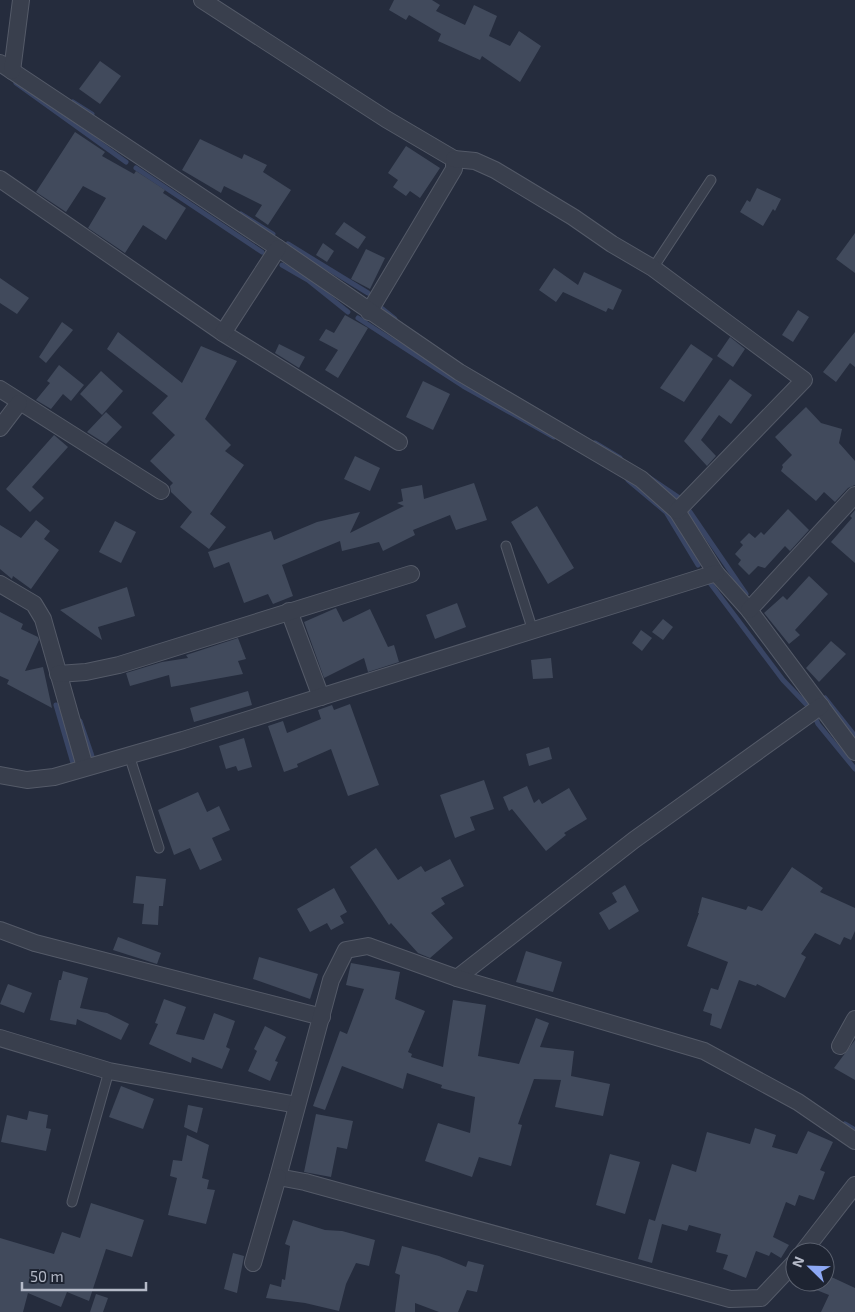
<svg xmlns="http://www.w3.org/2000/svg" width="855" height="1312" font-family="'Exo 2',sans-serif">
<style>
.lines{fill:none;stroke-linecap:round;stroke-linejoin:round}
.stream{stroke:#394564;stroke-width:5}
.building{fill:#414a5c}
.service-casing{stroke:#545a68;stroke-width:11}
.minor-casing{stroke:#545a68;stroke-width:18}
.service{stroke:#393f4d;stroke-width:9}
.minor{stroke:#393f4d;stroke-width:16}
</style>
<rect width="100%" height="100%" fill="#252c3d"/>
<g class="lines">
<!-- stream -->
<g class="stream">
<path d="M16,83L126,162"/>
<path d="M73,102L92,114"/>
<path d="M136,168L262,252"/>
<path d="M241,214L273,234"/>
<path d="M288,244L368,293"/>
<path d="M282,265L308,280L348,312"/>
<path d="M380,302V307L395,319"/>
<path d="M358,318L463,386L554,437"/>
<path d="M595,443L620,458"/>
<path d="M650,478L681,499"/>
<path d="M628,480L666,512L698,565"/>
<path d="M690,512L746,594"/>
<path d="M710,583L783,680L806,704"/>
<path d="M825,698L855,736"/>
<path d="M56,705L73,763"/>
<path d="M815,717L818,724L855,769"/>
<path d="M80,721L92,756"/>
<path d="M845,1124L855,1130"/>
</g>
</g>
<!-- building -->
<g class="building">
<path d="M394,0H432L440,5L436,11L465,25L474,5L497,16L489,36L510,46L519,31L541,46L520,82L482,56L480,60L438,41L441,34L409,15L406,20L389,10Z"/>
<path d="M100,61L121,76L100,104L79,89Z"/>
<path d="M75,132L105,152L102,156L134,174L136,171L165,190L163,193L186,208L166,240L143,225L125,253L88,228L106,198L83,186L66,212L36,192Z"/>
<path d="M200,139L242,159L244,154L267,165L263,172L291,190L268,225L255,216L262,205L224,186L221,193L182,170Z"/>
<path d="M406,146L440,168L420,198L410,191L406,196L393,187L398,180L388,173Z"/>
<path d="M757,188L781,199L775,211L773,209L763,226L740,212L747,200L750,202Z"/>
<path d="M344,222L366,237L358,249L335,234Z"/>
<path d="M855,233V273L836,259Z"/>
<path d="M323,243L334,251L327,262L316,255Z"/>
<path d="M366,249L385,258L370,289L351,279Z"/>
<path d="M554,268L578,285L584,272L622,290L613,310L608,308L606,312L563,292L556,302L539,290Z"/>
<path d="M0,278L29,298L17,314L0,303Z"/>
<path d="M798,310L809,317L793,342L782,335Z"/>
<path d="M345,315L368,328L338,378L325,370L338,350L319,340L326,329L334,333Z"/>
<path d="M62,322L73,330L46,363L39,357Z"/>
<path d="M118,332L182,383L201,346L237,361L205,419L231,445L225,451L244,465L210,514L226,527L209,549L180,527L192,512L171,492L170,486L173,483L150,461L175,435L152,413L168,396L107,349Z"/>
<path d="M855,332V367L850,363L836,382L823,372Z"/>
<path d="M730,337L745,349L733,367L717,356Z"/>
<path d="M279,344L305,357L299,368L275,353Z"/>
<path d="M691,344L713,359L684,402L660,388Z"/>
<path d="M59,365L84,385L71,401L63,394L51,409L36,400L50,383L47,381Z"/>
<path d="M101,371L123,391L102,415L80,394Z"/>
<path d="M730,379L752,395L731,424L719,415L701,440L716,456L707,466L684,441Z"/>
<path d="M423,381L450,394L433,430L406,417Z"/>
<path d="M806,407L821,423L842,429L839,443L855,461V485L848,488L835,502L824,492L816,501L781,471L783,467L782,465L792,455L775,437Z"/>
<path d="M106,412L122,427L106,444L87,432Z"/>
<path d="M54,435L68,447L32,487L44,498L30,512L6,489Z"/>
<path d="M355,456L380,468L370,491L344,479Z"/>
<path d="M474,483L487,520L456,530L450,515L413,530L415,535L383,551L379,542L342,551L340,541L282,565L293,596L273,604L268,594L244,603L229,562L214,568L208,552L271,531L274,540L317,522L360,512L350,533L404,506L397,503L403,501L401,489L422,485L424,499Z"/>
<path d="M537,506L574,568L548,584L511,522Z"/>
<path d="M788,509L809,530L790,551L785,546L765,568L758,566L749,575L738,564L741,560L735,554L743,545L740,542L749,533L755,538L761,532L764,535Z"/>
<path d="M855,510V563L831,542L852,518L850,516Z"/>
<path d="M36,520L50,531L44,539L59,550L31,589L13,576L12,579L0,569V525L21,538Z"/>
<path d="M115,521L136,532L121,563L99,552Z"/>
<path d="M809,576L828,594L795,630L800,635L789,644L764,613L783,596L787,600Z"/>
<path d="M127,587L135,616L98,627L102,640L60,610Z"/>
<path d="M457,603L466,627L435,639L426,615Z"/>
<path d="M336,608L343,622L370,609L388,647L394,645L399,662L368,672L364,658L324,678L304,622Z"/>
<path d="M0,612L23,624L21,629L38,637L39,640L25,671L43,667L52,708L7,684L9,680L0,676Z"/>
<path d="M663,619L673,627L663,640L652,632Z"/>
<path d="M641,630L652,638L642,651L632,643Z"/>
<path d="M238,638L246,659L238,661L243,674L171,687L169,675L130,686L126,673L162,662L188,658L186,655Z"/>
<path d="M831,641L846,654L819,682L806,668Z"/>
<path d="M551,658L553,678L533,679L531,660Z"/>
<path d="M248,691L252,705L194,722L190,708Z"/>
<path d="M350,704L379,785L348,796L331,749L297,764L298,767L284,772L268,726L283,721L287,733L321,719L318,710L332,705L334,710Z"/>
<path d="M244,738L252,767L238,771L236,766L226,769L219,746Z"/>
<path d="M549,747L552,759L529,766L526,754Z"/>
<path d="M484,780L494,809L470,817L475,830L455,838L440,795Z"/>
<path d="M527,786L534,803L539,799L542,804L569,788L587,819L564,833L566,835L546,851L512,809L509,811L503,797Z"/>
<path d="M198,792L207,812L219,806L230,830L212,838L222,860L200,870L190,848L174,855L158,810Z"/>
<path d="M376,848L398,880L421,866L425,872L450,859L464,886L441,898L445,904L431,913L453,938L430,958L418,953L391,923L389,925L350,867Z"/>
<path d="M792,867L823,888L820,892L855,908V931L851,940L844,937L840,945L815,933L801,954L806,957L785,998L757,984L756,986L739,980L721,1029L710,1025L712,1014L703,1011L711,988L718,990L728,962L687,946L699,913H698L702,897L746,910L748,906L762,911Z"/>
<path d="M136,876L166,879L163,906H159L158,925L142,924L144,904L133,903Z"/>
<path d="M625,885L639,911L609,930L599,913L617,902L612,893Z"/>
<path d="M334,888L347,912L340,916L344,923L331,930L327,923L310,932L297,909Z"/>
<path d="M118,937L161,953L157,964L113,950Z"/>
<path d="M526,951L562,962L553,992L516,982Z"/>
<path d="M259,957L318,974L310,999L253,979Z"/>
<path d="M351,963L400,972L395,999L425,1011L408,1052L412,1054L411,1057L443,1067L453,1000L486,1005L478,1056L519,1064L536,1018L549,1023L540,1047L574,1051L571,1076L610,1084L603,1116L555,1107L561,1080L534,1079L518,1124L522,1125L511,1166L479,1157L472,1177L425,1161L438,1123L470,1133L475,1097L441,1088L442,1085L407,1073L403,1089L342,1066L325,1110L313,1106L340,1031L347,1034L364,989L346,985Z"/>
<path d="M63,971L88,978L80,1008L107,1013L129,1024L121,1040L77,1019L76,1025L50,1020L59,980H61Z"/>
<path d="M8,984L32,993L24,1013L0,1004Z"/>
<path d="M164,999L186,1007L176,1034L204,1040L214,1013L235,1021L226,1047L230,1049L222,1069L192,1057L191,1063L149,1044L158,1024L155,1023Z"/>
<path d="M265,1026L286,1037L275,1061L278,1062L270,1081L248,1071L257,1051L254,1049Z"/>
<path d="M855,1040V1080L834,1068Z"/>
<path d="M121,1086L154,1099L143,1129L109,1117Z"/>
<path d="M188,1105L203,1108L197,1133L184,1127Z"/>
<path d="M29,1111L48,1115L46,1128L51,1129L46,1151L1,1142L7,1115L27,1120Z"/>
<path d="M316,1114L353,1121L347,1149L337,1147L331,1177L304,1172Z"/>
<path d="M755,1128L776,1135L772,1147L797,1154L808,1131L833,1142L820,1170L825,1172L814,1200L799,1195L795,1206L786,1202L773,1237L789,1245L781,1258L771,1252L769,1256L756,1251L746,1278L723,1269L728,1255L716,1252L721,1234L689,1225L687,1231L662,1224L652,1263L638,1259L649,1219L655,1221L672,1164L696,1172L707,1132L750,1144Z"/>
<path d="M187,1135L209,1145L202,1178L209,1180L207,1189L215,1190L206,1224L168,1215L177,1178L170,1176L173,1160L182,1161Z"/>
<path d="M610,1154L640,1162L625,1214L596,1205Z"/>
<path d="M91,1203L144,1220L132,1257L106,1249L89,1301L67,1292L61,1307L28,1293L23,1312H0V1238L54,1254L62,1232L80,1238Z"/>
<path d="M293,1220L325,1230L342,1231L375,1240L369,1266L356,1263L346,1284L339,1311L305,1303L266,1298L270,1284L281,1287L282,1279L285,1280L290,1246L285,1244Z"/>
<path d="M402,1246L439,1256L466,1267L468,1261L484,1265L477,1292L467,1290L458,1312H439L415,1303V1312H395L400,1275L395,1273Z"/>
<path d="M233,1253L244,1256L237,1293L224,1289Z"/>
<path d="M825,1274L855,1288V1312H821L829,1295L799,1283L825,1282Z"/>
<path d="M96,1294L108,1298L103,1312H90Z"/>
</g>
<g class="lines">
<!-- service casing -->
<g class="service-casing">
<g id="service">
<path d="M653,268L711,180"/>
<path d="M506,546L533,631"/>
<path d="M129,755L159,848"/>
<path d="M72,1202L109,1071"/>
</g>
</g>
<!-- minor casing -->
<g class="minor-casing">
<g id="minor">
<path d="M202,0L386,119L454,159V169L369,312"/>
<path d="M0,63L278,248L459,372L641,479L677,511L716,573L749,610L855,752"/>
<path d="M12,71L21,0"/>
<path d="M454,159L475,161L495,170L573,217L612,244L653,268L804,380L677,511"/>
<path d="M0,179L223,333L399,442"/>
<path d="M223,333L278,248"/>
<path d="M0,389L161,491"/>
<path d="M0,428L19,403"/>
<path d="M0,584L34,604L43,619L85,767"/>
<path d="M749,610L855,495"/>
<path d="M289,611L321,697"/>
<path d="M58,674L86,672L119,665L411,574"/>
<path d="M0,775L27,780L54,777L183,740L716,573"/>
<path d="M0,930L35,943L322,1017"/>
<path d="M457,978L634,840L821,706"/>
<path d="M0,1038L109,1071L297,1105"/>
<path d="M840,1046L855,1019"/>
<path d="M803,1252L855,1185"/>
<path d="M795,1262L761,1298L730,1299L305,1182L278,1177L331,980L346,950L368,946L457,978L704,1051L798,1102L855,1141"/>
<path d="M253,1263L278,1177"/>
</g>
</g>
<!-- service -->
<use href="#service" class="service"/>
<!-- minor -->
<use href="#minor" class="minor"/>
</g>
<!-- north arrow -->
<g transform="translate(810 1267) rotate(293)"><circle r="24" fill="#1e2432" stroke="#5a606e"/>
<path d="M0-4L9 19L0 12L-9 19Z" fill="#8da8f4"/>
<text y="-8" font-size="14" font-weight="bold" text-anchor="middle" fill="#b5bac8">N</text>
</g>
<!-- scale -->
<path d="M22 1282v8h124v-8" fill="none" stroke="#b5bac8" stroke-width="2.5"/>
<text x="30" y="1282" font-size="15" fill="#b5bac8" stroke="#1e2432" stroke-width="4" paint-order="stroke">50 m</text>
</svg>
